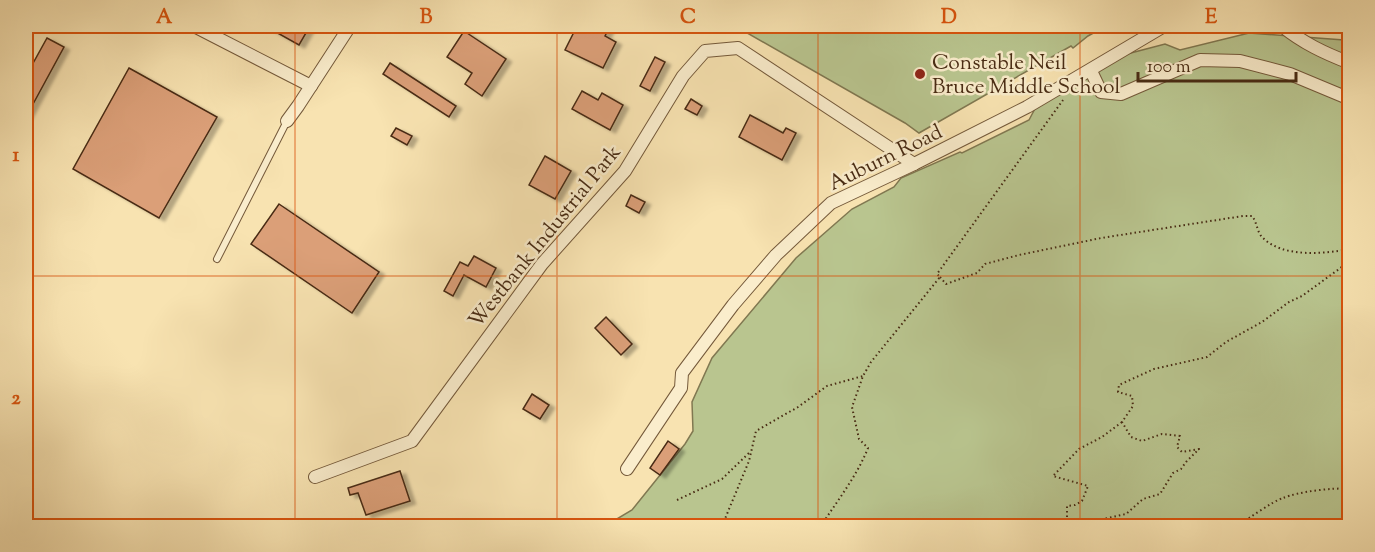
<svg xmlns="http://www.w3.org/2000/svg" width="1375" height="552" font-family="'Sorts Mill Goudy',serif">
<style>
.green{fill:#b9c58f;stroke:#807851;stroke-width:1.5}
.building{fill:#db9f78;stroke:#482b13;stroke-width:1.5;filter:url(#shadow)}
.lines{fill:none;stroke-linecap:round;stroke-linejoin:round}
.service-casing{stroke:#74593a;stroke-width:8}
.minor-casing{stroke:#74593a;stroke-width:14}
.path{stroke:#482b13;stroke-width:2;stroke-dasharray:1.5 3;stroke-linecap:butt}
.service{stroke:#faedcc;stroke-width:6}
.minor{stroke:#faedcc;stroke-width:12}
.grid{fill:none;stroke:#d8540d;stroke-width:1.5;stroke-opacity:0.55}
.poi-dot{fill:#8f2418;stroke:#faedcc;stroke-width:2}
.labels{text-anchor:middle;stroke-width:5;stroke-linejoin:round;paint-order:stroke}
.poi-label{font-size:21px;fill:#482b13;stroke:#faedcc;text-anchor:start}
.street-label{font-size:21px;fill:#482b13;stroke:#faedcc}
.neatline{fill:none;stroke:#d8540d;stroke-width:2}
.grid-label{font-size:20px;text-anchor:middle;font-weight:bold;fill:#d8540d}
</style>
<defs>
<filter id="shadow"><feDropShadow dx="5.5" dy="3" stdDeviation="1.5" flood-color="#0004"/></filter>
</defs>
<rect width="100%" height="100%" fill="#f8e3b1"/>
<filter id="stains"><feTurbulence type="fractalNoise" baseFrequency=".00333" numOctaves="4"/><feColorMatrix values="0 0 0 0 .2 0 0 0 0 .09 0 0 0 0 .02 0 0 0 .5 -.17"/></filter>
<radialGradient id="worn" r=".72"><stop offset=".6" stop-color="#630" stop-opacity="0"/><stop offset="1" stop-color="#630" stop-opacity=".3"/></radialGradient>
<!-- green -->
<g class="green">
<path d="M735,26H1106L1088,36L1073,48L1071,46L919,133L905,123Z"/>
<path d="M1249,33L1344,40L1349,44V526H605L632,510L685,444L693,431L692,402L712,358L796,258L852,209L894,187L901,178L960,152L962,153L1029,120L1038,103L1127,54L1165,44L1180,50Z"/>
</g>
<!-- building -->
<g class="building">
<path d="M265,26H310L299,45Z"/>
<path d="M577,26H610L605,36L616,42L603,68L565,50Z"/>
<path d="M464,31L506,59L482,96L465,84L472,73L447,57Z"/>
<path d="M47,38L64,47L26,117V76Z"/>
<path d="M655,57L665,62L650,91L640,86Z"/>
<path d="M390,63L456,106L449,117L383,74Z"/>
<path d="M129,68L217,117L159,218L73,169Z"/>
<path d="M582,91L598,100L602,93L623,105L610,130L572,109Z"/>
<path d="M691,99L702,106L697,115L685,109Z"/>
<path d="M750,115L783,133L786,128L796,133L782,160L739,137Z"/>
<path d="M396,128L412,136L407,145L391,136Z"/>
<path d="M545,156L571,171L555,199L529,185Z"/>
<path d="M631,195L645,202L639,213L626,206Z"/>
<path d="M279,204L379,272L352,313L251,244Z"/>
<path d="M474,256L496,268L486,287L464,275L453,296L444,291L460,262L468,266Z"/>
<path d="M606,317L632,344L621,355L595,328Z"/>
<path d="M532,394L549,405L540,419L523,409Z"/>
<path d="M668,441L679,449L660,475L650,468Z"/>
<path d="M400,471L410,501L366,515L358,493L350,495L348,488Z"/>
</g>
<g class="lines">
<!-- service casing -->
<g class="service-casing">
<path id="service" d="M217,259L287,121"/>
</g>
<!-- minor casing -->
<g class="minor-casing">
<g id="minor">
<path d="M194,26L311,86"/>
<path d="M1282,26C1303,43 1324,53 1350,63"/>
<path d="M1091,71L1101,92L1121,94L1200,60L1240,61L1290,74L1350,99"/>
<path d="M287,121L298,106L350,26"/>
<path d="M627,469L681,388L682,373L733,305L776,255L831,203L914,164L1027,107L1164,26"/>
<path d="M315,477L412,441L542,264L625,171L683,76L705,51L738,48L914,164"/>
</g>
</g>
<!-- path -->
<g class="path">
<path d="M41,26L44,27"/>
<path d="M26,33L29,26"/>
<path d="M940,277L946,284L977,273L985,264L1019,255L1101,238L1243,216H1252C1257,222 1257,232 1262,237C1282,258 1324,254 1350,249"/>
<path d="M677,500L722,479L751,451"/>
<path d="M722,526L749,461L756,431L798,407L827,386L863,376"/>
<path d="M821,526C837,501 857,476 868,448L859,439L852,407L863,376L871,362L940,277L937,274L1063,100"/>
<path d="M1067,526V506L1075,505L1082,501L1088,486L1053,476L1079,449L1102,437L1122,422"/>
<path d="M1096,526L1099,520L1126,514L1143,499L1160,494L1173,473L1181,469L1186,462L1199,449L1182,452L1177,447L1180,436L1162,434L1142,441L1131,437L1122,422L1133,406L1132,396L1118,392L1119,385L1154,369L1207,357L1226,342L1262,322L1289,302L1302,296L1350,261"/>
<path d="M1142,526L1145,523V526"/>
<path d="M1238,526C1246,520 1273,501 1283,498C1297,492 1334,487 1350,489"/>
</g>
<!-- service -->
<use href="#service" class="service"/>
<!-- minor -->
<use href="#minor" class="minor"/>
</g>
<!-- grid -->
<path class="grid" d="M295,26V526M557,26V526M818,26V526M1080,26V526M26,276H1350"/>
<!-- markers -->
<circle class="poi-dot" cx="920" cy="74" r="6"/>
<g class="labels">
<!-- poi labels -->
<g class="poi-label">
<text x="932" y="69">Constable Neil<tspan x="932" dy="24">Bruce Middle School</tspan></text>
</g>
<!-- street labels -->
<g class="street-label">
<text transform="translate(885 157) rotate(-26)" y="7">Auburn Road</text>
<text transform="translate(544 236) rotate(-51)" y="7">Westbank Industrial Park</text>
</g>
</g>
<!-- margin -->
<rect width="1375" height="552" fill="none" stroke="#f8e3b1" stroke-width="66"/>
<!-- scale -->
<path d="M1138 72v9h158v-9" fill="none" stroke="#482b13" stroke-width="3"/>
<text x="1147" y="72" font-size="18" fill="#482b13" stroke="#faedcc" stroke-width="4.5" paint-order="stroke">100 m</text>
<rect x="33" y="33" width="1309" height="486" class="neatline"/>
<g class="grid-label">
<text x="164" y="23">A</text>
<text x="426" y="23">B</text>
<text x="688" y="23">C</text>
<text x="949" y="23">D</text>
<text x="1211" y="23">E</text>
<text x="16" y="161">1</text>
<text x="16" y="404">2</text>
</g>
<rect width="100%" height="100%" filter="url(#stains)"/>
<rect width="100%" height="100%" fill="url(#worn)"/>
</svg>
